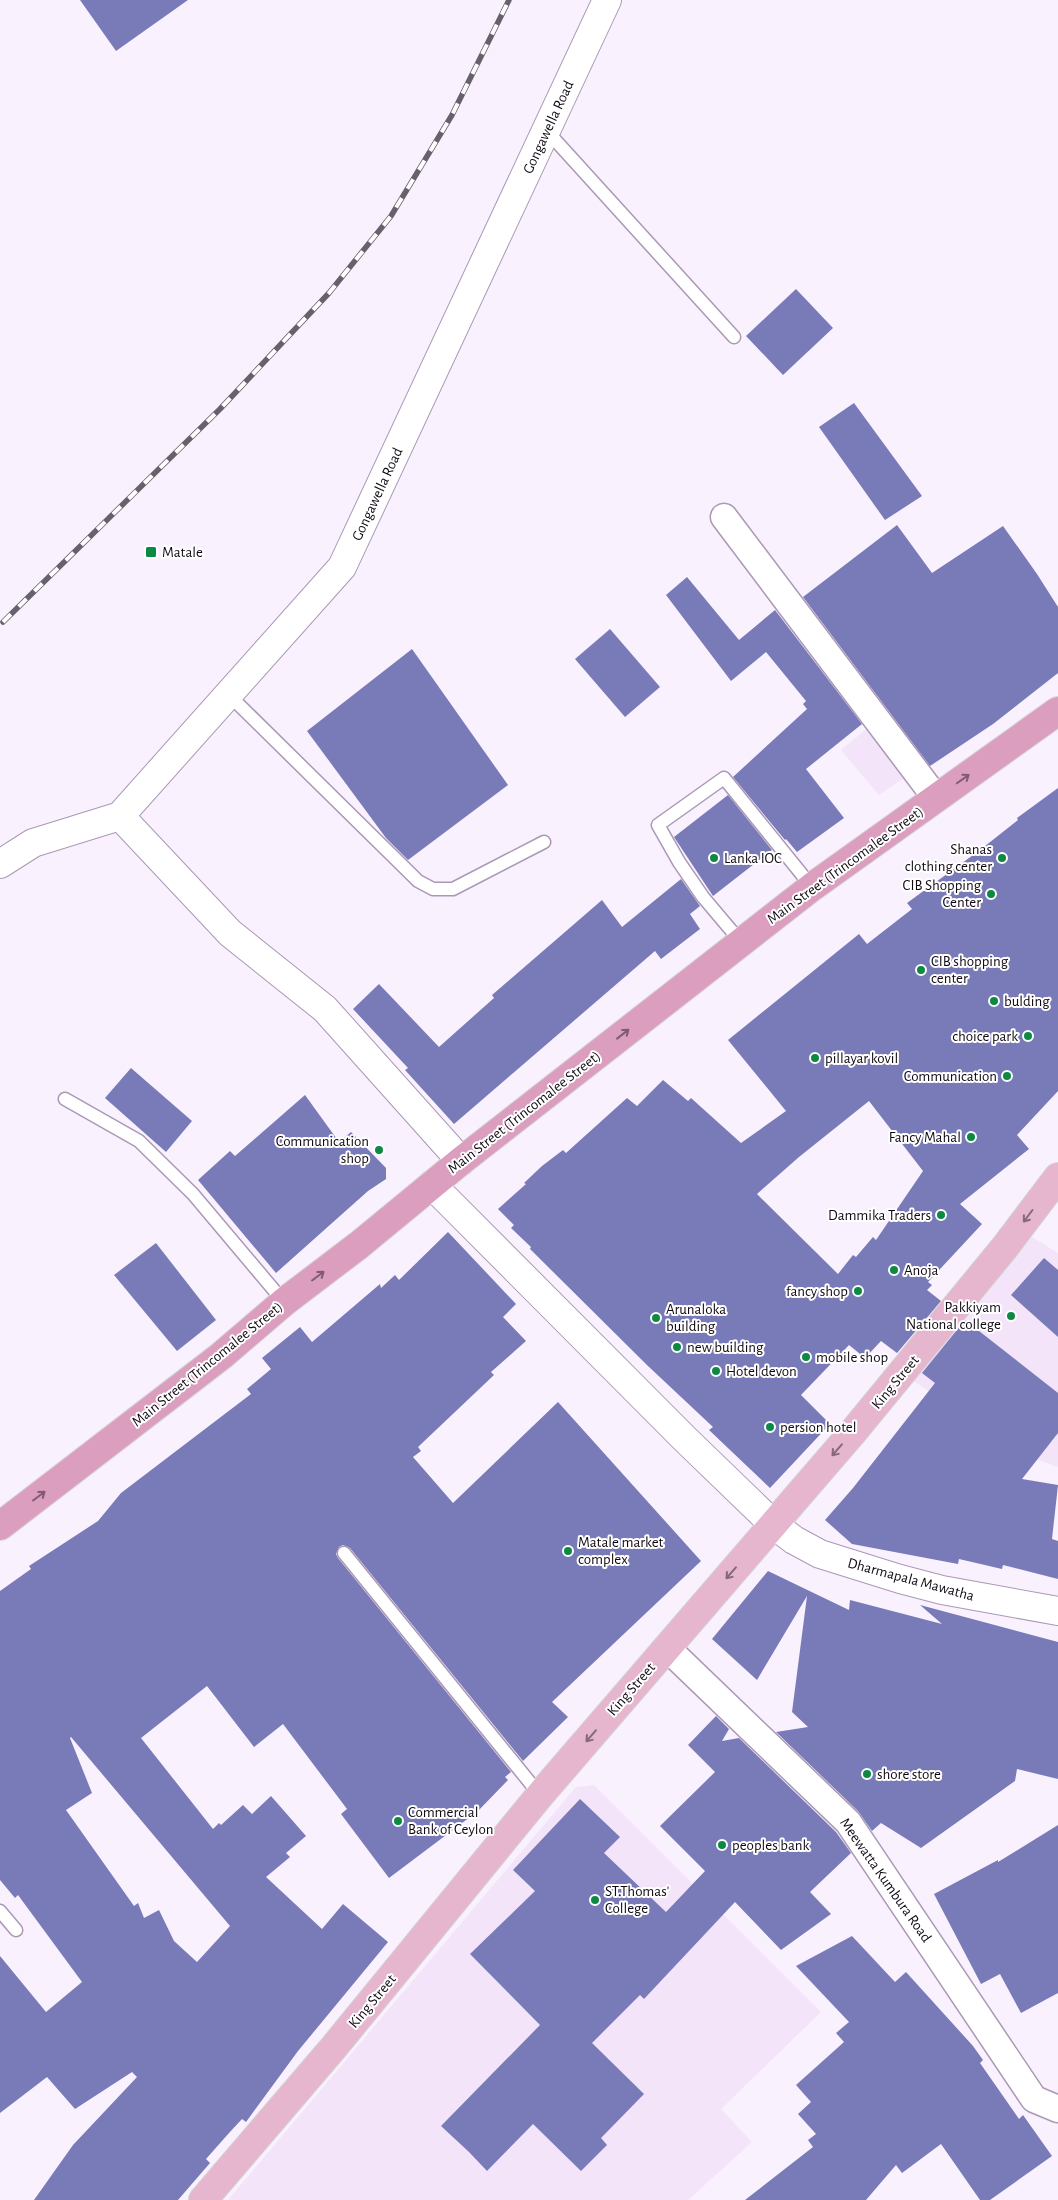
<svg xmlns="http://www.w3.org/2000/svg" width="1058" height="2200" font-family="'Alegreya Sans',sans-serif">
<style>
.built{fill:#f3e4fa}
.building{fill:#797bb9;fill-rule:evenodd}
.lines{fill:none;stroke-linecap:round;stroke-linejoin:round}
.service-casing{stroke:#ab98b5;stroke-width:15}
.minor-casing{stroke:#ab98b5;stroke-width:29}
.tertiary-casing{stroke:#ab98b5;stroke-width:30}
.primary-casing{stroke:#d4d3d5;stroke-width:30}
.trunk-casing{stroke:#d4d3d5;stroke-width:30}
.service{stroke:#fff;stroke-width:12}
.minor{stroke:#fff;stroke-width:26}
.tertiary{stroke:#fff;stroke-width:28}
.primary{stroke:#e5b6ce;stroke-width:28}
.trunk{stroke:#dc9ebe;stroke-width:28}
.rail-casing{stroke:#68616c;stroke-width:5.5}
.rail{stroke:#fff;stroke-width:4;stroke-dasharray:11;stroke-linecap:butt}
.oneway{stroke:#805b71}
.oneway2{stroke:#85687a}
.poi-dot{fill:#0e8944;stroke:#fff;stroke-width:2}
.labels{text-anchor:middle;stroke-width:4;stroke-linejoin:round;paint-order:stroke}
.street-label{font-size:15px;fill:#100913;stroke:#fff}
.poi-label{font-size:15px;fill:#100913;stroke:#fff;text-anchor:start}
</style>
<rect width="100%" height="100%" fill="#f9f1fe"/>
<!-- built -->
<g class="built">
<path d="M869,727L907,776L879,795L841,750Z"/>
<path d="M1032,1237L1058,1253V1467L1036,1459L910,1379Z"/>
<path d="M594,1785L821,2012L721,2109L752,2142L688,2200H228L576,1787Z"/>
</g>
<!-- building -->
<g class="building">
<path d="M80,0H188L116,51Z"/>
<path d="M796,289L833,328L783,375L746,336Z"/>
<path d="M854,403L922,496L885,520L819,427Z"/>
<path d="M897,525L932,573L1003,526L1037,574L1058,607V673L993,724L930,766L803,597Z"/>
<path d="M687,577L739,640L775,610L862,724L806,769L844,818L797,852L786,839L785,840L733,777L807,709L803,704L806,701L766,652L731,681L666,595Z"/>
<path d="M610,629L660,687L625,717L575,659Z"/>
<path d="M412,649L508,785L408,860L386,838L307,731Z"/>
<path d="M1058,788V1091L1017,1135L1029,1149L960,1204L982,1224L928,1282L932,1285L927,1290L941,1301L897,1353L881,1341L865,1358L849,1345L801,1395L830,1424L770,1488L709,1430L713,1427L648,1366L530,1249L531,1247L511,1228L514,1225L498,1209L526,1184L524,1183L542,1166L563,1150L566,1153L627,1098L637,1106L663,1080L688,1101L691,1098L741,1143L786,1111L728,1040L859,934L867,944L912,909L907,903L980,850L1018,820L1017,818ZM869,1101L923,1171L876,1240L873,1237L856,1257L853,1255L838,1274L757,1194L799,1157Z"/>
<path d="M728,795L772,850L713,896L674,837Z"/>
<path d="M681,879L700,906L690,914L700,929L661,959L655,951L454,1124L405,1070L408,1068L353,1009L379,984L439,1047L494,998L492,995L602,900L622,927Z"/>
<path d="M131,1068L192,1121L166,1152L105,1098Z"/>
<path d="M305,1095L339,1142L351,1132L386,1168V1179L368,1191L276,1273L198,1180L230,1151L235,1156Z"/>
<path d="M448,1232L516,1304L503,1317L526,1341L491,1372L494,1375L418,1447L421,1451L413,1457L453,1503L558,1402L701,1561L552,1702L568,1717L523,1761L350,1548L343,1545L339,1547L336,1554L338,1558L511,1772L505,1777L508,1780L478,1811L389,1878L341,1814L347,1809L283,1724L254,1747L207,1686L141,1738L213,1829L219,1823L221,1825L243,1805L252,1814L271,1796L306,1836L286,1853L290,1857L266,1877L322,1929L343,1904L388,1942L298,2051L246,2122L242,2119L229,2133L206,2159L210,2163L178,2200H34L73,2145L137,2077L132,2072L75,2109L47,2077L0,2113V1956L46,2012L82,1982L18,1895L15,1898L0,1880V1591L31,1569L29,1566L98,1521L121,1493L251,1394L247,1389L271,1369L262,1358L300,1327L312,1342L380,1284L381,1288L395,1275L399,1280ZM71,1737L230,1926L197,1962L174,1941L159,1910L144,1918L138,1903L134,1906L66,1810L92,1793L70,1738Z"/>
<path d="M156,1243L216,1320L177,1351L114,1275Z"/>
<path d="M1044,1258L1058,1270V1337L1011,1295Z"/>
<path d="M965,1320L1058,1393V1433L1022,1479L1058,1485L1052,1539L1058,1541V1579L1003,1565L1002,1569L959,1559L958,1564L852,1544L825,1520L853,1488L935,1383L922,1373Z"/>
<path d="M768,1571L849,1610L850,1600L942,1624L920,1605L1058,1642V1779L1017,1769L1015,1781L921,1848L881,1823L872,1831L858,1811L776,1732L808,1727L792,1712L807,1596L757,1680L712,1639Z"/>
<path d="M716,1716L729,1729L722,1741L739,1738L836,1832L851,1853L810,1892L831,1914L781,1950L735,1902L644,1999L640,1995L592,2043L644,2094L601,2138L607,2145L581,2171L533,2124L487,2171L469,2152L441,2126L540,2025L470,1954L535,1891L513,1870L580,1799L620,1837L604,1853L666,1912L705,1871L660,1826L715,1772L688,1745Z"/>
<path d="M1058,1825V1993L1021,2013L1000,1974L981,1984L934,1894L998,1860V1862Z"/>
<path d="M852,1936L895,1982L906,1972L973,2046L983,2060L980,2063L1019,2119L1023,2115L1052,2156L990,2200H980L941,2144L902,2173L896,2165L866,2200H745L813,2147L808,2140L816,2134L798,2114L811,2102L796,2085L844,2042L836,2033L849,2022L796,1966Z"/>
</g>
<g class="lines">
<!-- service casing -->
<g class="service-casing">
<g id="service">
<path d="M546,130L734,337"/>
<path d="M228,694L418,881L433,889H453L544,842"/>
<path d="M741,942L703,897L679,862L658,825L724,778L812,887"/>
<path d="M65,1099L139,1141L193,1194L284,1302"/>
<path d="M344,1553L540,1795"/>
<path d="M0,1911L16,1930"/>
</g>
</g>
<!-- minor casing -->
<g class="minor-casing">
<g id="minor">
<path d="M724,517L936,798"/>
<path d="M667,1648L848,1822L1034,2099L1058,2109"/>
</g>
</g>
<!-- tertiary casing -->
<g class="tertiary-casing">
<g id="tertiary">
<path d="M120,816L230,933L325,1009L461,1161"/>
<path d="M0,864L33,843L120,816L342,567L607,0"/>
<path d="M432,1185L685,1439L773,1524L794,1540L820,1554L900,1579L942,1590L1058,1611"/>
</g>
</g>
<!-- primary casing -->
<g class="primary-casing">
<path id="primary" d="M203,2200L334,2047L540,1795L853,1432L1005,1247L1058,1177"/>
</g>
<!-- trunk casing -->
<g class="trunk-casing">
<path id="trunk" d="M0,1526L221,1356L284,1302L359,1245L461,1161L812,887L1058,711"/>
</g>
<!-- service -->
<use href="#service" class="service"/>
<!-- minor -->
<use href="#minor" class="minor"/>
<!-- tertiary -->
<use href="#tertiary" class="tertiary"/>
<!-- primary -->
<use href="#primary" class="primary"/>
<!-- trunk -->
<use href="#trunk" class="trunk"/>
<!-- rail casing -->
<g class="rail-casing">
<path id="rail" d="M3,622L220,409L329,293L391,216L452,115L509,0"/>
</g>
<!-- rail -->
<use href="#rail" class="rail"/>
</g>
<!-- one-way arrows -->
<defs><path id="oneway-shaft" d="M-6 0H5M1.5-3L5.5 0L1.5 3" fill="none" stroke-width="1.6" stroke-linecap="round" stroke-linejoin="round" transform="scale(1.25)"/></defs>
<g class="oneway">
<use href="#oneway-shaft" transform="translate(963 779) rotate(-35)"/>
<use href="#oneway-shaft" transform="translate(623 1034) rotate(-38)"/>
<use href="#oneway-shaft" transform="translate(318 1276) rotate(-37)"/>
<use href="#oneway-shaft" transform="translate(39 1496) rotate(-37)"/>
</g>
<g class="oneway2">
<use href="#oneway-shaft" transform="translate(1028 1216) rotate(127)"/>
<use href="#oneway-shaft" transform="translate(837 1450) rotate(131)"/>
<use href="#oneway-shaft" transform="translate(731 1573) rotate(131)"/>
<use href="#oneway-shaft" transform="translate(591 1736) rotate(131)"/>
</g>
<!-- markers -->
<g class="poi-dot">
<rect x="145" y="546" width="12" height="12" rx="2.5"/>
<circle cx="714" cy="858" r="5"/>
<circle cx="1002" cy="858" r="5"/>
<circle cx="991" cy="894" r="5"/>
<circle cx="921" cy="970" r="5"/>
<circle cx="994" cy="1001" r="5"/>
<circle cx="1028" cy="1036" r="5"/>
<circle cx="815" cy="1058" r="5"/>
<circle cx="1007" cy="1076" r="5"/>
<circle cx="971" cy="1137" r="5"/>
<circle cx="379" cy="1150" r="5"/>
<circle cx="941" cy="1215" r="5"/>
<circle cx="894" cy="1270" r="5"/>
<circle cx="858" cy="1291" r="5"/>
<circle cx="1011" cy="1316" r="5"/>
<circle cx="656" cy="1318" r="5"/>
<circle cx="677" cy="1347" r="5"/>
<circle cx="806" cy="1357" r="5"/>
<circle cx="716" cy="1371" r="5"/>
<circle cx="770" cy="1427" r="5"/>
<circle cx="568" cy="1551" r="5"/>
<circle cx="867" cy="1774" r="5"/>
<circle cx="398" cy="1821" r="5"/>
<circle cx="722" cy="1845" r="5"/>
<circle cx="595" cy="1900" r="5"/>
</g>
<g class="labels">
<!-- street labels -->
<g class="street-label">
<text transform="translate(548 127) rotate(-65)" y="5">Gongawella Road</text>
<text transform="translate(377 494) rotate(-65)" y="5">Gongawella Road</text>
<text transform="translate(845 865) rotate(-36)" y="5">Main Street (Trincomalee Street)</text>
<text transform="translate(524 1112) rotate(-38)" y="5">Main Street (Trincomalee Street)</text>
<text transform="translate(207 1364) rotate(-39)" y="5">Main Street (Trincomalee Street)</text>
<text transform="translate(895 1382) rotate(-50)" y="5">King Street</text>
<text transform="translate(911 1579) rotate(15)" y="5">Dharmapala Mawatha</text>
<text transform="translate(631 1689) rotate(-49)" y="5">King Street</text>
<text transform="translate(886 1880) rotate(55)" y="5">Meewatta Kumbura Road</text>
<text transform="translate(372 2001) rotate(-50)" y="5">King Street</text>
</g>
<!-- poi labels -->
<g class="poi-label">
<text x="162" y="557">Matale</text>
<text x="992" y="854" text-anchor="end">Shanas<tspan x="992" dy="17">clothing center</tspan></text>
<text x="724" y="863">Lanka IOC</text>
<text x="981" y="890" text-anchor="end">CIB Shopping<tspan x="981" dy="17">Center</tspan></text>
<text x="931" y="966">CIB shopping<tspan x="931" dy="17">center</tspan></text>
<text x="1004" y="1006">bulding</text>
<text x="1018" y="1041" text-anchor="end">choice park</text>
<text x="825" y="1063">pillayar kovil</text>
<text x="997" y="1081" text-anchor="end">Communication</text>
<text x="961" y="1142" text-anchor="end">Fancy Mahal</text>
<text x="369" y="1146" text-anchor="end">Communication<tspan x="369" dy="17">shop</tspan></text>
<text x="931" y="1220" text-anchor="end">Dammika Traders</text>
<text x="904" y="1275">Anoja</text>
<text x="848" y="1296" text-anchor="end">fancy shop</text>
<text x="1001" y="1312" text-anchor="end">Pakkiyam<tspan x="1001" dy="17">National college</tspan></text>
<text x="666" y="1314">Arunaloka<tspan x="666" dy="17">building</tspan></text>
<text x="687" y="1352">new building</text>
<text x="816" y="1362">mobile shop</text>
<text x="726" y="1376">Hotel devon</text>
<text x="780" y="1432">persion hotel</text>
<text x="578" y="1547">Matale market<tspan x="578" dy="17">complex</tspan></text>
<text x="877" y="1779">shore store</text>
<text x="408" y="1817">Commercial<tspan x="408" dy="17">Bank of Ceylon</tspan></text>
<text x="732" y="1850">peoples bank</text>
<text x="605" y="1896">ST.Thomas'<tspan x="605" dy="17">College</tspan></text>
</g>
</g>
</svg>
